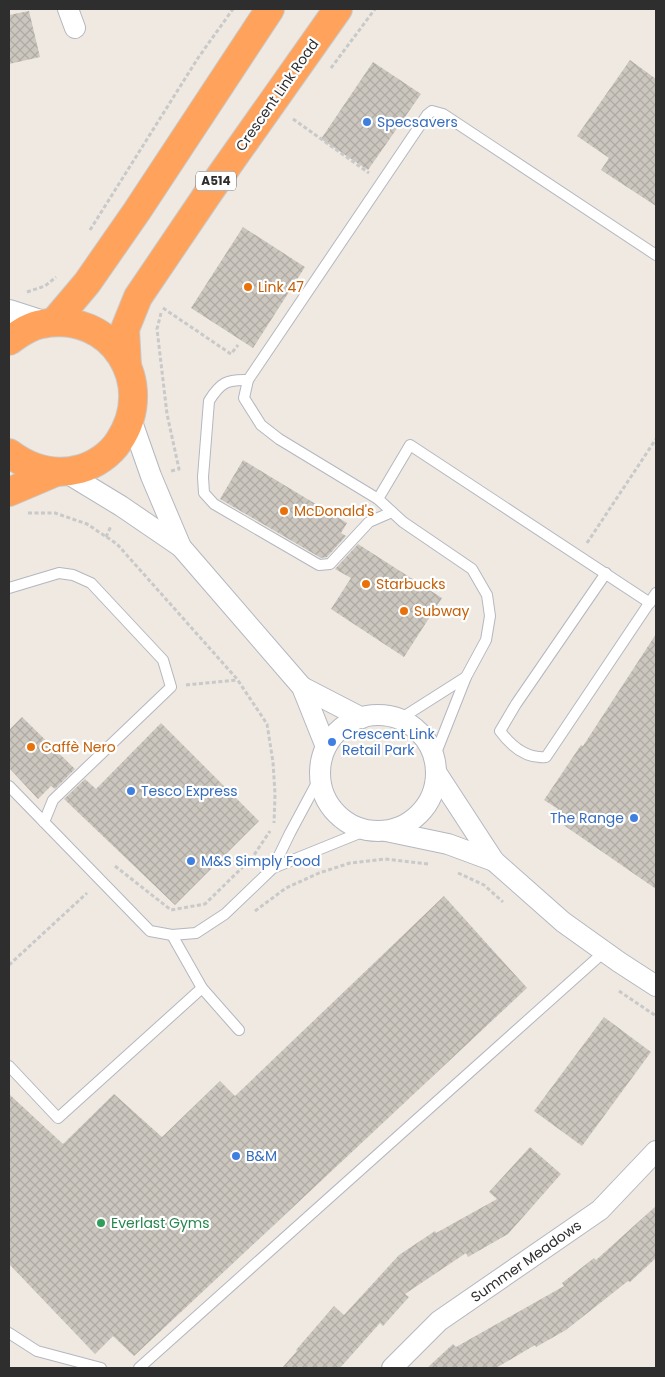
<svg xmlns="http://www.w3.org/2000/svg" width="665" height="1377" font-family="Poppins,sans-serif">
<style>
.building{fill:url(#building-cross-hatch)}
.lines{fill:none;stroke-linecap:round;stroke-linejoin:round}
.lane-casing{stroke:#b4b7c1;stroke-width:12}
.street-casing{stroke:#b4b7c1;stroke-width:22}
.secondary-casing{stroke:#b4b7c1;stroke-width:30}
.highway-casing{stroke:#c9c9c9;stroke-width:30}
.path{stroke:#c9c9c9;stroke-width:3;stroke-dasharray:4 2.5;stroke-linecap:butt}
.lane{stroke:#fff;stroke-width:10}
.street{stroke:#fff;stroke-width:20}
.secondary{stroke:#fff;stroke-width:28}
.highway{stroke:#ffa35c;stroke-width:28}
.shop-dot{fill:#3f7fe0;stroke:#fff;stroke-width:2}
.food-dot{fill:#e8710a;stroke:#fff;stroke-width:2}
.leisure-dot{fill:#2e9e5b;stroke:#fff;stroke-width:2}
.labels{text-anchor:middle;stroke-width:4.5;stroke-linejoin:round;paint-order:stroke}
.shield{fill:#fff;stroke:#6d6d6d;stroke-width:1}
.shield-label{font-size:12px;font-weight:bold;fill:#2e2e2e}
.street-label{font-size:14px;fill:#2e2e2e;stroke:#fff}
.shop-label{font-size:14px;fill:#366cbe;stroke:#fff;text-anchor:start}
.food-label{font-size:14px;fill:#c56008;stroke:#fff;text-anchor:start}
.leisure-label{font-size:14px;fill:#27864d;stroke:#fff;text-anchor:start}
</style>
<defs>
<pattern id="building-cross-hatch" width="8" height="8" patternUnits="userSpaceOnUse" patternTransform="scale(1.25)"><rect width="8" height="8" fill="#cbc7bf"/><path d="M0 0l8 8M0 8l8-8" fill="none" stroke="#afaba4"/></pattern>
</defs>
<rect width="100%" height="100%" fill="#efe9e1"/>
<!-- building -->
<g class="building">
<path d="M29,11L40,57L9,64V15Z"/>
<path d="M630,60L656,79V206L601,170L609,158L577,136Z"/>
<path d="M373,62L421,94L368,170L321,139Z"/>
<path d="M243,227L305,267L253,348L191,308Z"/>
<path d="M243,460L347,523L341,533L346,536L327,557L321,558L220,499Z"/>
<path d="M358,544L442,598L404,657L331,609L351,578L335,569Z"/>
<path d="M656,634V889L552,817L558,809L544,800L581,745L583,746Z"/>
<path d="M22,717L75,769L55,789L51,786L38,799L9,768V730Z"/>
<path d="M161,723L259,821L175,905L64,799L85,779L96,789Z"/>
<path d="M444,896L527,988L134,1356L113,1336L95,1354L9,1264V1094L63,1144L114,1094L162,1137L220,1081L235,1096Z"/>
<path d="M604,1017L651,1052L582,1146L534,1111Z"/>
<path d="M530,1147L561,1174L508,1234L468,1257L466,1253L405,1294L409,1297L383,1326L380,1323L340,1368H282L297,1351L296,1350L334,1306L344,1315L399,1255L435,1231L436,1233L497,1199L489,1192Z"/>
<path d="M656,1206V1258L630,1282L628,1281L566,1330L536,1347L535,1345L496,1368H427L453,1344L456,1347L564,1286L562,1283L594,1258L596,1260Z"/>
</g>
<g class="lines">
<!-- lane casing -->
<g class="lane-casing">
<g id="lane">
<path d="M248,380C227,379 220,383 209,401L203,477L204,493L214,504L319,565L330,564L369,522L392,512"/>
<path d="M378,499L410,445L650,603"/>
<path d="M606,573L516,704L500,731C511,746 526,759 546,757L656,593"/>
<path d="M9,588L59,573L73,575L91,583L163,660L171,687L53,800L44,822"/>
<path d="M400,719L466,677"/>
<path d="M434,758L466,677L486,640L490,616L487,595L472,569L403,522L378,499L279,439L261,425L244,398L248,380L427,115L432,111L443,114L656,255"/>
<path d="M9,786L150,931L172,935L196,933L225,914L273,868L290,833L320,777"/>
<path d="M273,868L367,830"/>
<path d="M172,935L202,988L239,1030"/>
<path d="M9,1066L58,1118L202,988"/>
<path d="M9,1333L37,1351L101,1368"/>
<path d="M139,1368L604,952"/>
</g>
</g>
<!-- street casing -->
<g class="street-casing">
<g id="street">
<path d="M68,9L75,28"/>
<path d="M131,419L151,476L181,547"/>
<path d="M65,472L121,506L181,547L302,687L326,747"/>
<path d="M302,687L362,718"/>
<circle cx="378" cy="773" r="58"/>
<path d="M436,772L494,861L563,922L619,962L656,986"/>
<path d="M386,831L448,844L494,861"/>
<path d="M392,1368L439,1321L600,1210L656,1151"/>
</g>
</g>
<!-- secondary casing -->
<g class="secondary-casing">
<path id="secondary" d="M9,314L40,324"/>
</g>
<!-- highway casing -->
<g class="highway-casing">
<g id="highway">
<path d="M54,322L87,283L137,211L270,9"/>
<path d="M9,341C19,334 29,326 42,324C111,310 158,383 119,441C111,454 95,465 80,469C54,476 30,469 9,453"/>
<path d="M127,366L125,329L138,297L209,192L338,9"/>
<path d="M9,492L56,472"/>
</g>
</g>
<!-- path -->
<g class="path">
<path d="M331,68L375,9"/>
<path d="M293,119L369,173"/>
<path d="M90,230L198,58L233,9"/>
<path d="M27,292L45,286L56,277"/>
<path d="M163,308L231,354L238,345"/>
<path d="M161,313L157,329L167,414L179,469L171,471"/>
<path d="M28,513H55L87,524L117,544L237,679L267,724L273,762L275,794L274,823"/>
<path d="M106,537L111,526"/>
<path d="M587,543L656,439"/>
<path d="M186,685L237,680"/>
<path d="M115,866L171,910L205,904L252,858L270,831"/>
<path d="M458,873L484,885L503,902"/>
<path d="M255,911L286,888L319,873L350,863L385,859L429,864"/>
<path d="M9,965L87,893"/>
<path d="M619,991L656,1016"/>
</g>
<!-- lane -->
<use href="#lane" class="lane"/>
<!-- street -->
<use href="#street" class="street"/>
<!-- secondary -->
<use href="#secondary" class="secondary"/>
<!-- highway -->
<use href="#highway" class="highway"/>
</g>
<!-- markers -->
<g class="shop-dot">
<circle cx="367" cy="122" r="5"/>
<circle cx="332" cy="742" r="5"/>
<circle cx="131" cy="791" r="5"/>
<circle cx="634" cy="818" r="5"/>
<circle cx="191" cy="861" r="5"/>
<circle cx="236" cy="1156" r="5"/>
</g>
<g class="food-dot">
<circle cx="248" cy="287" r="5"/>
<circle cx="284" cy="511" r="5"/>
<circle cx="366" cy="584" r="5"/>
<circle cx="404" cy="611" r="5"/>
<circle cx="31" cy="747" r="5"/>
</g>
<circle class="leisure-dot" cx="101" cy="1223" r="5"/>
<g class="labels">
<!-- shield labels -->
<rect class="shield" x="196" y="171.5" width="40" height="19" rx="4"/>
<g class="shield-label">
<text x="216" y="185">A514</text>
</g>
<!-- street labels -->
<g class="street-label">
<text transform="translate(277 95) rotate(-55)" y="5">Crescent Link Road</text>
<text transform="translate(526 1261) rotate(-35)" y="5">Summer Meadows</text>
</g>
<!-- shop labels -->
<g class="shop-label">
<text x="377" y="127">Specsavers</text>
<text x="342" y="739">Crescent Link<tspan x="342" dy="16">Retail Park</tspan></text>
<text x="141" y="796">Tesco Express</text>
<text x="624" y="823" text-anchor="end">The Range</text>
<text x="201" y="866">M&amp;S Simply Food</text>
<text x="246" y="1161">B&amp;M</text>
</g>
<!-- food labels -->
<g class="food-label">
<text x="258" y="292">Link 47</text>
<text x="294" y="516">McDonald's</text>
<text x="376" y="589">Starbucks</text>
<text x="414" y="616">Subway</text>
<text x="41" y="752">Caffè Nero</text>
</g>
<!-- leisure labels -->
<g class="leisure-label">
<text x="111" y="1228">Everlast Gyms</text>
</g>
</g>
<!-- border -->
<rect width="665" height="1377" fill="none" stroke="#2e2e2e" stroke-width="20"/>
</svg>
